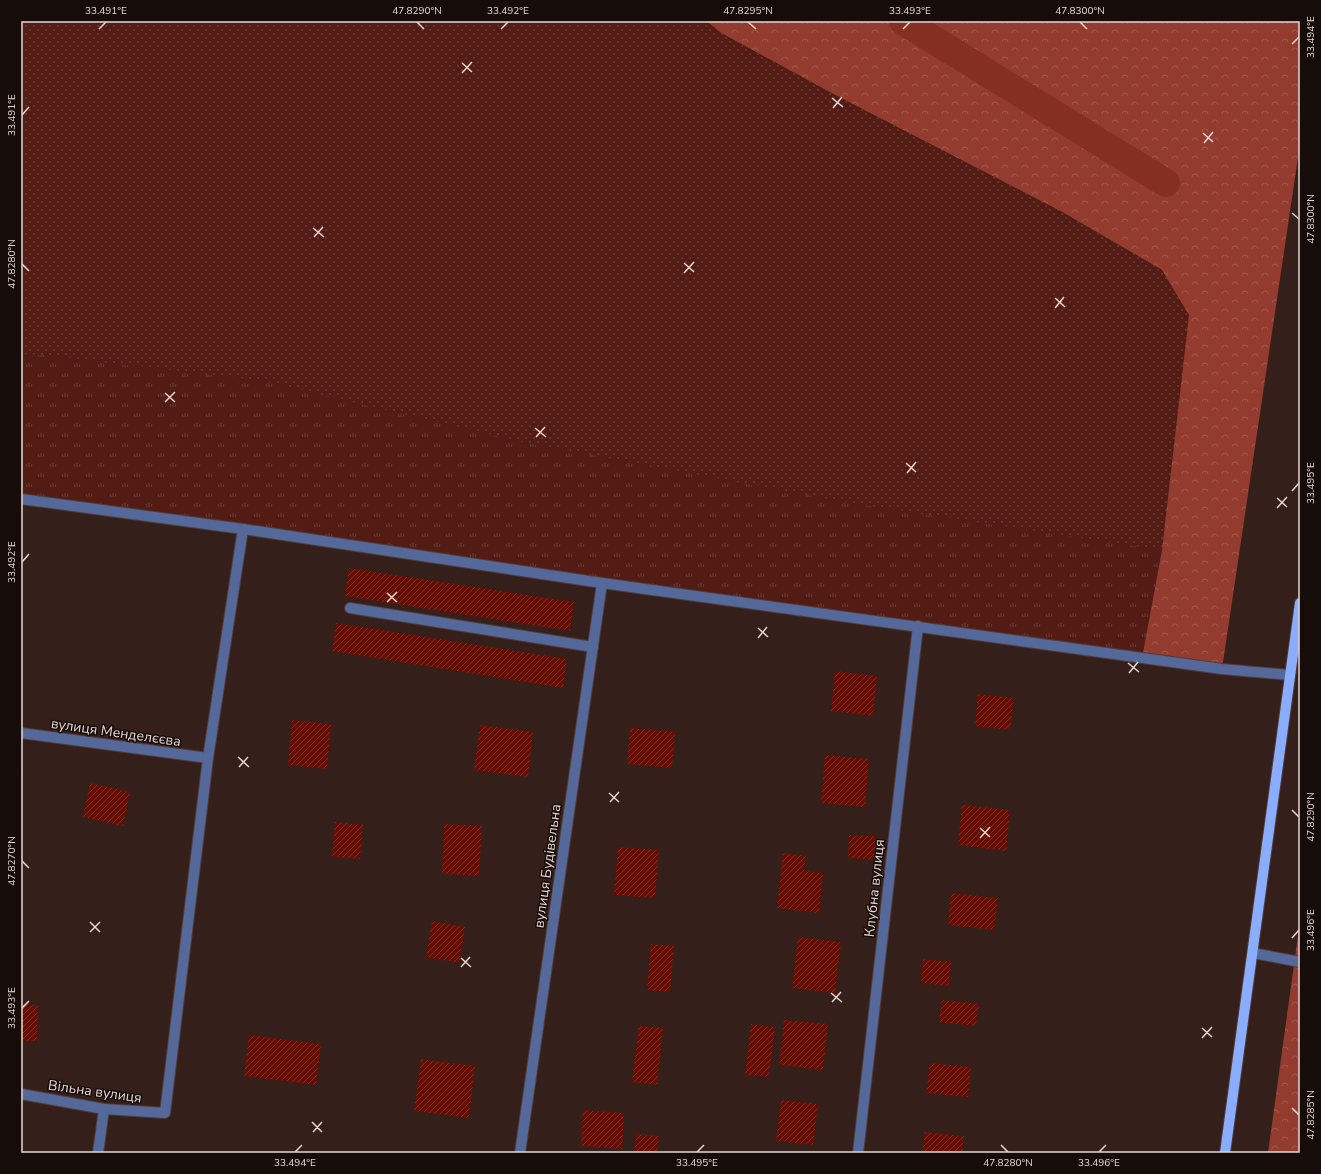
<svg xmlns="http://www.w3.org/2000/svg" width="1321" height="1174" font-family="'Nunito Sans',sans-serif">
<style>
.grass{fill:url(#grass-tufts)}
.forest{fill:url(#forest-crowns)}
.garden{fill:url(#garden-dots)}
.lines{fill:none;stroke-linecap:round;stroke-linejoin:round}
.canal{stroke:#852f22;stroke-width:28}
.building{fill:url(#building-hatch)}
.minor-casing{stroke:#513c39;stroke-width:12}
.major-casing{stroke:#513c39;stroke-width:12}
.minor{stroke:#54699a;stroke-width:10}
.major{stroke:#8aadfe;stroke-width:10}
.ticks{fill:none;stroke:#e7d7d4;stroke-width:1.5}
.labels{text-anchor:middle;stroke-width:3;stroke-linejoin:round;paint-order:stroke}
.street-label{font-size:14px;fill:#e7d7d4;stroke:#160c0a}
.neatline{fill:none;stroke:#e7d7d4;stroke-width:1.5}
.ticks-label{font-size:10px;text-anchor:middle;fill:#e7d7d4}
</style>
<defs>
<pattern id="grass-tufts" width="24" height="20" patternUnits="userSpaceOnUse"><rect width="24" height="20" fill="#521c14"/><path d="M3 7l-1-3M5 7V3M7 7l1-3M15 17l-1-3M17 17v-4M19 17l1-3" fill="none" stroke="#6b3c35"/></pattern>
<pattern id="forest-crowns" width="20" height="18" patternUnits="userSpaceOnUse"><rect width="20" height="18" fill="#933b2e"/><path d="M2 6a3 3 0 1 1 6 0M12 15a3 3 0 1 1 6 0" fill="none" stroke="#a2574b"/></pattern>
<pattern id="garden-dots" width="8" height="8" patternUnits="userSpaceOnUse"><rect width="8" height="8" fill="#521c14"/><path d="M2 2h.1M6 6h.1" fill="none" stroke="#6b3c35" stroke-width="1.8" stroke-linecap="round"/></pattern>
<pattern id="building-hatch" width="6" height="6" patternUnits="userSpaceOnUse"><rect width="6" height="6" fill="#650e04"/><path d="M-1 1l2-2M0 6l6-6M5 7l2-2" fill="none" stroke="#7b3028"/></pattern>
</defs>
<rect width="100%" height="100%" fill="#351f1b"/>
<!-- grass -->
<path class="grass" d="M21,354L43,355L264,381L523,442L850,503L1162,550L1142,658L21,499Z"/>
<!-- forest -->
<g class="forest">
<path d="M706,21H1300V144L1222,669L1142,658L1162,550V270L1062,212L835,95L721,33Z"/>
<path d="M1300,921V1153H1268Z"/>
</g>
<!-- garden -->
<path class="garden" d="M21,21H706L721,33L835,95L1062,212L1162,270L1189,315L1162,550L850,503L523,442L264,381L43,355L21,354Z"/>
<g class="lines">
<!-- canal -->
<path class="canal" d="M903,21L1166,183"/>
</g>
<!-- building -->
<g class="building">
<path d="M349,568L574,602L570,631L345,596Z"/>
<path d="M336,623L567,659L563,688L332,651Z"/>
<path d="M835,671L877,676L873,716L831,711Z"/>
<path d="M978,694L1014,698L1010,730L975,726Z"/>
<path d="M292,720L331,724L327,769L288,765Z"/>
<path d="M480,725L533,732L528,777L474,770Z"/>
<path d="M630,728L675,732L672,768L627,764Z"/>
<path d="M825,755L869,759L865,807L821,803Z"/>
<path d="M21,771H23L22,784H21Z"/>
<path d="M90,783L130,792L123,826L83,817Z"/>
<path d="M962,805L1010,810L1006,851L958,845Z"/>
<path d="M335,822L363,825L360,859L332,857Z"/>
<path d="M444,824L482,826L479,876L442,874Z"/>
<path d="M849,835L876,836L874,860L848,858Z"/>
<path d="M618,847L659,850L655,898L614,895Z"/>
<path d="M783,853L806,856L804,871L823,873L819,913L777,908Z"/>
<path d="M951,893L998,898L994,930L948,925Z"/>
<path d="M432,921L465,927L459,963L426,957Z"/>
<path d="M798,937L841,942L835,993L792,988Z"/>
<path d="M651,944L674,946L670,992L647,990Z"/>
<path d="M923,959L951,962L949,986L921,983Z"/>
<path d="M942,1000L979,1004L976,1026L939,1022Z"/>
<path d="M21,1004L38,1005L37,1041H21Z"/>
<path d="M784,1020L828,1024L823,1070L779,1065Z"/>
<path d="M751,1024L775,1027L769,1077L745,1075Z"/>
<path d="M639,1026L663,1028L657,1085L632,1082Z"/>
<path d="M249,1035L321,1044L316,1085L244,1076Z"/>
<path d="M421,1059L475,1066L469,1118L414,1111Z"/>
<path d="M930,1063L971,1067L968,1097L926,1093Z"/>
<path d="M781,1100L818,1104L813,1145L776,1141Z"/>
<path d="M583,1110L624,1113L622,1149L581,1146Z"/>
<path d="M925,1132L964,1136L962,1153H922Z"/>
<path d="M636,1134L659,1136L657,1153H634Z"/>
</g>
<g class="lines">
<!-- minor casing -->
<g class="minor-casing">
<g id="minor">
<path d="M21,499L243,529L602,583L1222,669L1290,675"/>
<path d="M350,608L593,647"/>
<path d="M21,733L208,758"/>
<path d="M1253,953L1300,962"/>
<path d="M21,1094L104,1109L165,1113L208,758L243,529"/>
<path d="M98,1153L104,1109"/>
<path d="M520,1153L602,583"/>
<path d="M858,1153L918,626"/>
</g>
</g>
<!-- major casing -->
<g class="major-casing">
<path id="major" d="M1225,1153L1300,603"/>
</g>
<!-- minor -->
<use href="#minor" class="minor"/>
<!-- major -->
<use href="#major" class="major"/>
</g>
<!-- ticks -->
<path class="ticks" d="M417,22L424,29M748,22L756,29M1080,22L1087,29M99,29L106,22M501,29L508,22M903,29L910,22M1292,44L1299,37M462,63L472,72M462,73L472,62M832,98L843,107M833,108L842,97M22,115L29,107M1203,133L1213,142M1204,143L1213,132M1292,213L1299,219M313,228L324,237M314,237L323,227M684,263L694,272M22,264L29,271M684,273L694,262M1055,298L1065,307M1055,308L1064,297M165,393L175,402M165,402L175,392M535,428L546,437M536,437L545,427M906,463L916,472M907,473L916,462M1292,491L1299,483M1277,498L1287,507M1277,508L1287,497M22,562L29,554M387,593L397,602M387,602L397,592M758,628L768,637M758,638L767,627M1128,663L1139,672M1129,673L1138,662M238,757L249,767M239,767L248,757M609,793L619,802M610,802L619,792M1292,810L1299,817M980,828L990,837M980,838L990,827M22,861L29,868M90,922L100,932M90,932L100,922M1292,938L1299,930M461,958L471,967M461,967L470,957M831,993L842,1002M832,1002L841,992M22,1008L29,1001M1202,1028L1212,1037M1202,1038L1212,1027M1292,1108L1299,1115M312,1122L322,1132M313,1132L322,1122M1001,1145L1008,1152M295,1152L302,1145M697,1152L704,1145M1099,1152L1106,1145"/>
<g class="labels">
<!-- street labels -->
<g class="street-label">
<text transform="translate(116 732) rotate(8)" y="5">вулиця Менделєєва</text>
<text transform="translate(547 866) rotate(-82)" y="5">вулиця Будівельна</text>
<text transform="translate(874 888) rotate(-84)" y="5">Клубна вулиця</text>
<text transform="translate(95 1091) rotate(8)" y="5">Вільна вулиця</text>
</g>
</g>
<!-- border -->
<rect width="1321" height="1174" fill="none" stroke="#160c0a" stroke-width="44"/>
<rect x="22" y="22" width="1277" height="1130" class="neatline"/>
<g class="ticks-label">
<text x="106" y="14">33.491°E</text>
<text x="417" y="14">47.8290°N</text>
<text x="508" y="14">33.492°E</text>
<text x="748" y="14">47.8295°N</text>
<text x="910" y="14">33.493°E</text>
<text x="1080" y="14">47.8300°N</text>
<text transform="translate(1310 37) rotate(-90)" y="4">33.494°E</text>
<text transform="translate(11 115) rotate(-90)" y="4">33.491°E</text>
<text transform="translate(1310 219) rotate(-90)" y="4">47.8300°N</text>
<text transform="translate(11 264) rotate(-90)" y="4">47.8280°N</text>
<text transform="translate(1310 483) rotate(-90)" y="4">33.495°E</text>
<text transform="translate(11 562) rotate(-90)" y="4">33.492°E</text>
<text transform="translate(1310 817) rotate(-90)" y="4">47.8290°N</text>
<text transform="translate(11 861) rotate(-90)" y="4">47.8270°N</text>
<text transform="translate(1310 930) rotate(-90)" y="4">33.496°E</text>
<text transform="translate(11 1008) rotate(-90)" y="4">33.493°E</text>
<text transform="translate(1310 1115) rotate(-90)" y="4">47.8285°N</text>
<text x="295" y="1166">33.494°E</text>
<text x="697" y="1166">33.495°E</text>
<text x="1008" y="1166">47.8280°N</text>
<text x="1099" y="1166">33.496°E</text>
</g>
</svg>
